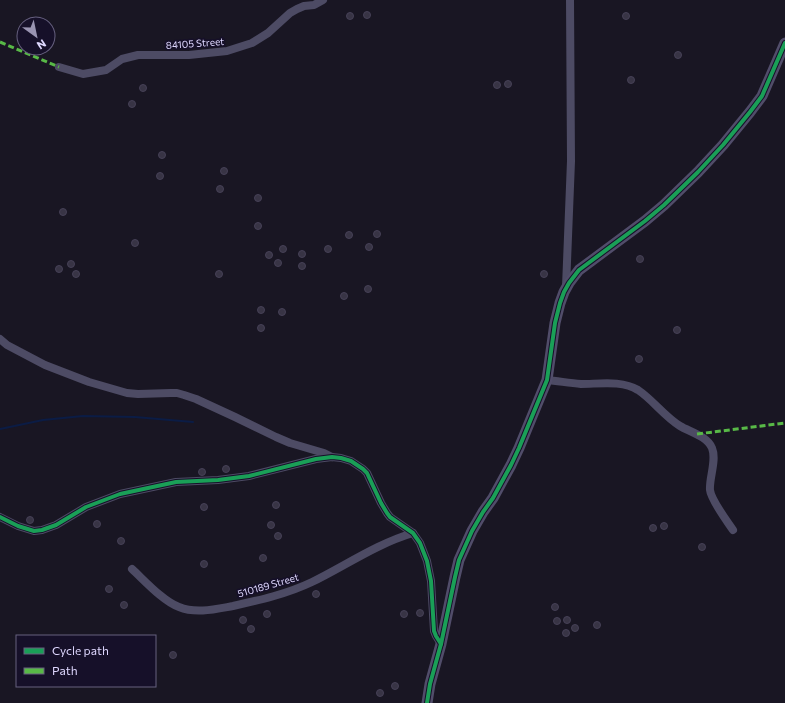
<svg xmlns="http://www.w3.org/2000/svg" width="785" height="703" font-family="Commissioner,sans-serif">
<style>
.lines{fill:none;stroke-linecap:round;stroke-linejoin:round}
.stream{stroke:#0b1c45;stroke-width:2}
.building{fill:#383445;stroke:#464157}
.street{stroke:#4d4b64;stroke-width:8}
.secondary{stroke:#514d6a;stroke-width:11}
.quiet{stroke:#58b947;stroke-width:3;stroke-dasharray:6 3;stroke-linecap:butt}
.cycleway-casing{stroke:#161029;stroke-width:6}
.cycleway{stroke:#1a9f57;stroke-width:4}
.labels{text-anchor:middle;stroke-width:3.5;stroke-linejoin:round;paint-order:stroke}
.street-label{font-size:10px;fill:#dfd8ff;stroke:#161029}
</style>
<rect width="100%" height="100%" fill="#191623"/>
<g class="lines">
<!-- stream -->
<path class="stream" d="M0,429L43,420L83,416L135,417L193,422"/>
</g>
<!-- building -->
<g class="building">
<circle cx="367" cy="15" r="3.5"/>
<circle cx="626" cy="16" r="3.5"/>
<circle cx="350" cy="16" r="3.5"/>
<circle cx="678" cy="55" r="3.5"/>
<circle cx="631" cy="80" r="3.5"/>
<circle cx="508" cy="84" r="3.5"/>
<circle cx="497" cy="85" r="3.5"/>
<circle cx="143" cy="88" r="3.5"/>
<circle cx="132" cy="104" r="3.5"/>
<circle cx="162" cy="155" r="3.5"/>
<circle cx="224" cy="171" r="3.5"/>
<circle cx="160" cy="176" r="3.5"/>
<circle cx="220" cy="189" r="3.5"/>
<circle cx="258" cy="198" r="3.5"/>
<circle cx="63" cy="212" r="3.5"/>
<circle cx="258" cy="226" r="3.5"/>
<circle cx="377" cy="234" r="3.5"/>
<circle cx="349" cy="235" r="3.5"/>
<circle cx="135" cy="243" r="3.5"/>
<circle cx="369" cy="247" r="3.5"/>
<circle cx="328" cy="249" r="3.5"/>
<circle cx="283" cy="249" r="3.5"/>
<circle cx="302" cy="254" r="3.5"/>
<circle cx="269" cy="255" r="3.5"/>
<circle cx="640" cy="259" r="3.5"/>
<circle cx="278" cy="263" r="3.5"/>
<circle cx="71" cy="264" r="3.5"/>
<circle cx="302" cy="266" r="3.5"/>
<circle cx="59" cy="269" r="3.5"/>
<circle cx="219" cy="274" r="3.5"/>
<circle cx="544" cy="274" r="3.5"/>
<circle cx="76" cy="274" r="3.5"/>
<circle cx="368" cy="289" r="3.5"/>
<circle cx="344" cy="296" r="3.5"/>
<circle cx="261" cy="310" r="3.5"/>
<circle cx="282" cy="312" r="3.5"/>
<circle cx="261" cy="328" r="3.5"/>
<circle cx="677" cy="330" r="3.5"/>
<circle cx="639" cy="359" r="3.5"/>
<circle cx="226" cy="469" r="3.5"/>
<circle cx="202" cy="472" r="3.5"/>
<circle cx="276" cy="505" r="3.5"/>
<circle cx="204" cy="507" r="3.5"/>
<circle cx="30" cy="520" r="3.5"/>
<circle cx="97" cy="524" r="3.5"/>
<circle cx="271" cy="525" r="3.5"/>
<circle cx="664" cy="526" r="3.5"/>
<circle cx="653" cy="528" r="3.5"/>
<circle cx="278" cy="536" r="3.5"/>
<circle cx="121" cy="541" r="3.5"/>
<circle cx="702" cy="547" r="3.5"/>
<circle cx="263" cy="558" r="3.5"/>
<circle cx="204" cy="564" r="3.5"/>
<circle cx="109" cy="589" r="3.5"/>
<circle cx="316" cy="594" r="3.5"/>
<circle cx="124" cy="605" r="3.5"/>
<circle cx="555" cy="607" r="3.5"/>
<circle cx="420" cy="613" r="3.5"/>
<circle cx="404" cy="614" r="3.5"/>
<circle cx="267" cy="614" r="3.5"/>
<circle cx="567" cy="620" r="3.5"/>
<circle cx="243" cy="620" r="3.5"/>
<circle cx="557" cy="621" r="3.5"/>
<circle cx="597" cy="625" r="3.5"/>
<circle cx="575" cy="628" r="3.5"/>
<circle cx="251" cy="629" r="3.5"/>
<circle cx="566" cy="633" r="3.5"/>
<circle cx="173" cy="655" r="3.5"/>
<circle cx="395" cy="686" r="3.5"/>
<circle cx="380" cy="693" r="3.5"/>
</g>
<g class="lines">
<!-- street -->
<g class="street">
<path d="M59,67L83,74L106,70L122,59L138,55H189L227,51L252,43L268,33L290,13L297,9L304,6L314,5L323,0"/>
<path d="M566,287L571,161L570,0"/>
<path d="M0,339L7,345L45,365L89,382L127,393L138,394L171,393H177L184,395L196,399L235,417L276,437L290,443L324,453L332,457"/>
<path d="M547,380C558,381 569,383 581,384C599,384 622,380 638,390C653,400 664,416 680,426C690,432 707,436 712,448C717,460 709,478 710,490C711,500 727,521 733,530"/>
<path d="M0,517L18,526L34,531L42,530L56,525L86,507L120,494L176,482L218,480L249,476L316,459L332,457L341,458L351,461L363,469L367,473L381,503L387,513L390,517L413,533L420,543L427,561L431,581L434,631L436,636L441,644"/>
<path d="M132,569C145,581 163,601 179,607C196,614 216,609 233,606C260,600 287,594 312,582C345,566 376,544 413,533"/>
</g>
<!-- secondary -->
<path class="secondary" d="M427,703L430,684L441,644L455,577L459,560L472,531L483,512L493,498L511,465L519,448L547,380L555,323L560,303L564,292L569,283L579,270L645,221L664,205L698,172L723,145L750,112L762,96L785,43"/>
<!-- quiet -->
<g class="quiet">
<path d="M0,42L59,67"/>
<path d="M697,434L785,423"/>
</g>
<!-- cycleway casing -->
<g class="cycleway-casing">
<g id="cycleway">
<path d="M0,517L18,526L34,531L42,530L56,525L86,507L120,494L176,482L218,480L249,476L316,459L332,457L341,458L351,461L363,469L367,473L381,503L387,513L390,517L413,533L420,543L427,561L431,581L434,631L436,636L441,644"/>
<path d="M427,703L430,684L441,644L455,577L459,560L472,531L483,512L493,498L511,465L519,448L547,380L555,323L560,303L564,292L569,283L579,270L645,221L664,205L698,172L723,145L750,112L762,96L785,43"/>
</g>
</g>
<!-- cycleway -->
<use href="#cycleway" class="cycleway"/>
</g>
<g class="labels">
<!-- street labels -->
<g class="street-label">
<text transform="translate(195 43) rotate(-4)" y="4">84105 Street</text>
<text transform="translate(268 585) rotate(-16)" y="4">510189 Street</text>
</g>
</g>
<!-- legend -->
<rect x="16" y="635" width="140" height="52" fill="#161029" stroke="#66607f"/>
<rect x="24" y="648" width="20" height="6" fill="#1a9f57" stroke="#66607f"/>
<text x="52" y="655" font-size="12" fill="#dfd8ff">Cycle path</text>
<rect x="24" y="668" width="20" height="6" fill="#58b947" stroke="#66607f"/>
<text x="52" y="675" font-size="12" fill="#dfd8ff">Path</text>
<!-- north arrow -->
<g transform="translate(36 36) rotate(147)"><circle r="19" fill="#161029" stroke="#66607f"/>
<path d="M0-3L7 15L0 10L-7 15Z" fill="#9a94b2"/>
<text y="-6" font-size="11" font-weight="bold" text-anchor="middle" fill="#dfd8ff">N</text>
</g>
</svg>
